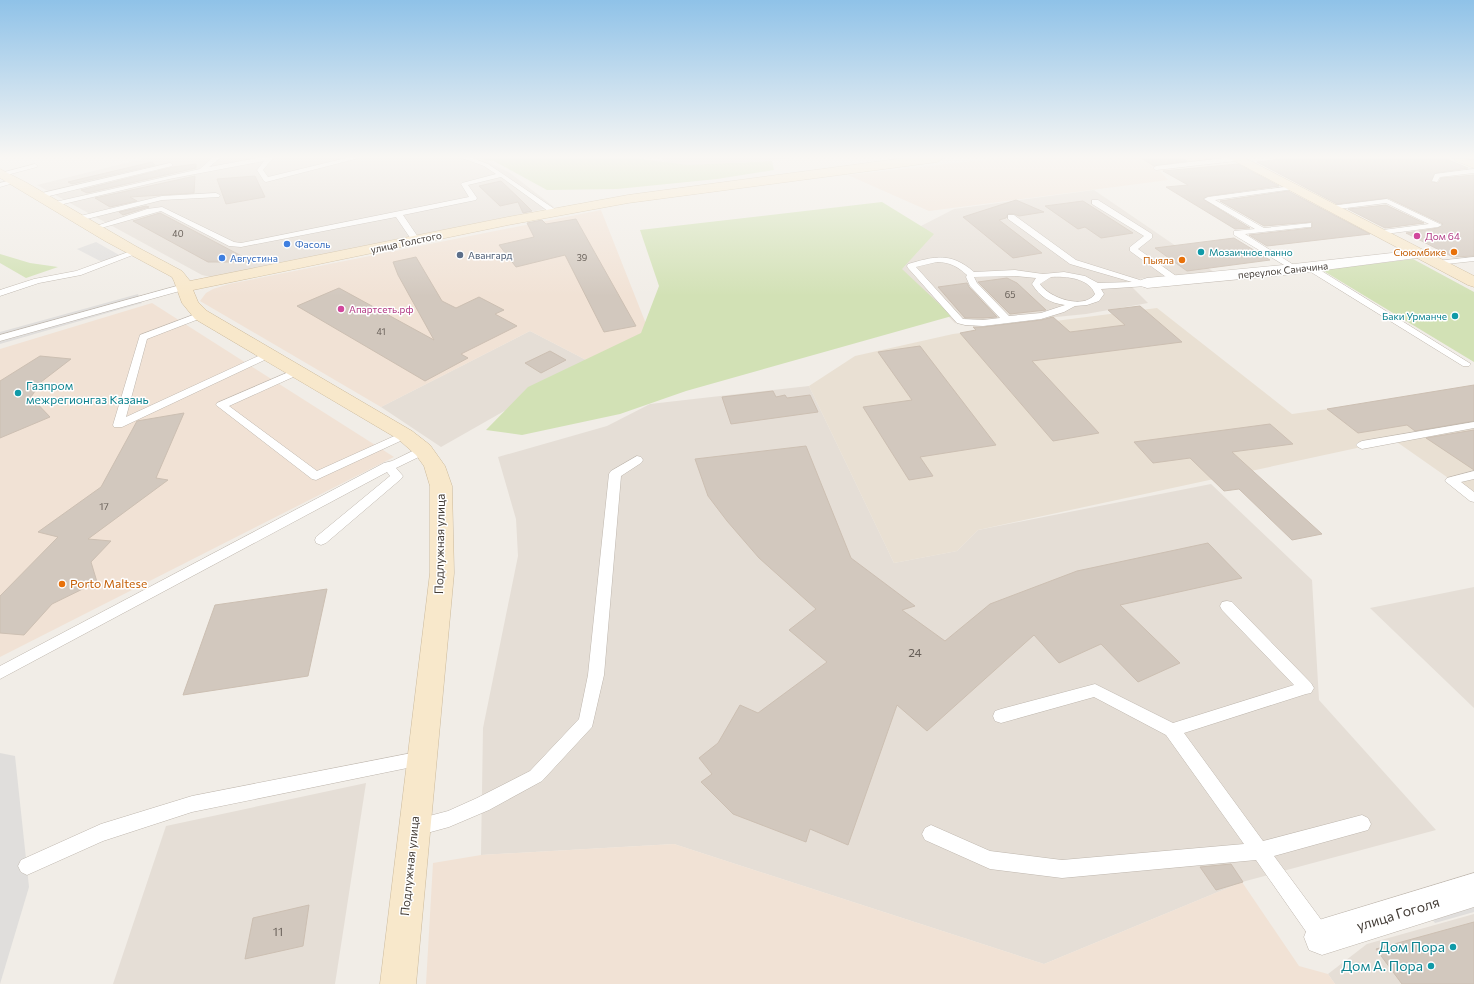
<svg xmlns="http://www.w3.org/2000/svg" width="1474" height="984" font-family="Commissioner,sans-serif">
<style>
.residential{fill:#e5ded6}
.commercial{fill:#f1e2d5}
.education{fill:#e9e0d3}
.green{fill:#d2e1b5}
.parking{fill:#e0dedc}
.building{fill:#d2c8be;stroke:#ccbfb2}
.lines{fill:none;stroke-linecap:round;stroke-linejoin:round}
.lane-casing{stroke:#bfb7ae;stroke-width:1}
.street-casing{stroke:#bfb7ae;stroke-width:1}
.secondary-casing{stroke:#ccba9c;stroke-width:1}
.lane{fill:#fff;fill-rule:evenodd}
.street{fill:#fff;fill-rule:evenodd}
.secondary{fill:#f8e8cb;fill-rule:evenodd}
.hotel-dot{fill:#d1479c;stroke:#fff;stroke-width:1.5}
.shop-dot{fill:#3f7fe0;stroke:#fff;stroke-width:1.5}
.culture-dot{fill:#0f9aa8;stroke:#fff;stroke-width:1.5}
.food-dot{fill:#e8710a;stroke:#fff;stroke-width:1.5}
.service-dot{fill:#5c6f8a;stroke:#fff;stroke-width:1.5}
.labels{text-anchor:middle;stroke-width:3;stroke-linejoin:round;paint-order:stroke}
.far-number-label{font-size:9px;fill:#686059}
.far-hotel-label{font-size:10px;fill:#b23c85;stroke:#fff;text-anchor:start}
.far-street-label{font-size:10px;fill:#443d37;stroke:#fff}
.far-shop-label{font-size:10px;fill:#366cbe;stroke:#fff;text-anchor:start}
.far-culture-label{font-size:10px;fill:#0d838f;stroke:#fff;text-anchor:start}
.far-food-label{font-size:10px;fill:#c56008;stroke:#fff;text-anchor:end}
.far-service-label{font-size:10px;fill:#4e5e75;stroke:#fff;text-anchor:start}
.number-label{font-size:10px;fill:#686059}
.culture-label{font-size:12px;fill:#0d838f;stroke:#fff;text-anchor:start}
.street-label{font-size:12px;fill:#443d37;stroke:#fff}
.food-label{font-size:12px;fill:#c56008;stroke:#fff;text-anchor:start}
.near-number-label{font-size:12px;fill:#686059}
.near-street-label{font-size:14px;fill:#443d37;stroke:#fff}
.near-culture-label{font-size:14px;fill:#0d838f;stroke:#fff;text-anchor:end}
</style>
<rect width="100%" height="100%" fill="#f1ede7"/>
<!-- residential -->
<g class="residential">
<path d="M146,158H475L492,164L510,173L554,207L215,278L202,275L37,185Z"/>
<path d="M662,158H792L668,169Z"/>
<path d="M1094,190L1214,272L1125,280L1148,303L1086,314L968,326L955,323L894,262L921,226L954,209Z"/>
<path d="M530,331L590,362L441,447L381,407Z"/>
<path d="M809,386L894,563L957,551L978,530L1211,484L1312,580L1319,700L1436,830L1242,882L1044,964L674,844L481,855L483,728L518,556L516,519L498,457L607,426L650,404Z"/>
<path d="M1474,587V708L1370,608Z"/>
<path d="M366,783L335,984H113L166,826Z"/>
<path d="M1474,914V984H1335L1328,974L1367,944Z"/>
</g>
<!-- commercial -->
<g class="commercial">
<path d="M1001,158H1226L1231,161L1160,171L1168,180L929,211L848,175Z"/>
<path d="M601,210L650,334L590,362L530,331L381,407L200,301L206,293L213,289L229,284Z"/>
<path d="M152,303L394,457L0,657V349Z"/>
<path d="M674,844L1044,964L1242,882L1299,966L1328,974L1335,984H426L433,863L481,855Z"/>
</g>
<!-- education -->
<path class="education" d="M1157,308L1292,414L1474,389V496L1394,440L978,530L957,551L894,563L809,386L855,356L953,334Z"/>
<!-- green -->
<g class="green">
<path d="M470,158H633L688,165L772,161L774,170L717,179L617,189L547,190L494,161Z"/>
<path d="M882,202L934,234L902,269L952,316L686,391L620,414L522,435L486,430L528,387L641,333L659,286L640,230Z"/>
<path d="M0,254L30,263L58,267L26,278L0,263Z"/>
<path d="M1413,259L1474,292V362L1322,270Z"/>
</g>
<!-- parking -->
<g class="parking">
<path d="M96,242L121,256L102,262L77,249Z"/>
<path d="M138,294L142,303L0,344V332Z"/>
<path d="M0,753L15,756L29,887L0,984Z"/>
<path d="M1474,890V912L1435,923L1422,906Z"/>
</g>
<!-- building -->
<g class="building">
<path d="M1141,158H1182L1187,161L1154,166Z"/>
<path d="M1291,158H1444L1468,168L1435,173L1431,182L1438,183L1441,178L1474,175V256L1453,257L1406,233L1438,228L1443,224L1388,198L1337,204L1257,162Z"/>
<path d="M152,162L155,165L72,184L68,182Z"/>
<path d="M196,164V168L87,193L81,190L173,167Z"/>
<path d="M1238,164L1279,186L1208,196L1203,199L1250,228L1235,229L1166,187L1188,185L1163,171Z"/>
<path d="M195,176L194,193L130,197L137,201L110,207L95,198Z"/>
<path d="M255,176L265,197L226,204L217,179Z"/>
<path d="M501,181L522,201L532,211L523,213L518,202L500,206L479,186Z"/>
<path d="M1288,191L1370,234L1267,246L1249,235L1311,228L1312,227V222L1264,226L1220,201Z"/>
<path d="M1016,200L1044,212L1019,216L1014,214H1008L1006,218L999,220L1042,253L1013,258L963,217Z"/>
<path d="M1083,201L1133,233L1101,238L1085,227L1078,229L1045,206Z"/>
<path d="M1386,205L1424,223L1385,228L1348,209Z"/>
<path d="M146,206L149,207L123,215L119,212Z"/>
<path d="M160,213L253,262H208L133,221Z"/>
<path d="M576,219L636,326L604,332L565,255L516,267L499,245L534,237L527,223L542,220L546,224Z"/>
<path d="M1234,238L1270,260L1187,271L1155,248Z"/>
<path d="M416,257L442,301L456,308L479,297L504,310L495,314L517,326L461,354L468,358L425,381L297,306L339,288L434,340L398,275L393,262Z"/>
<path d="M1007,278L1017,283L1046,310L1010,314L978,282Z"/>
<path d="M967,283L969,287L997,317L983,318H965L938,287Z"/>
<path d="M1140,306L1182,342L1032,361L1099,433L1053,441L960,333L976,330L973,327H983L1041,320L1053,317L1070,332L1125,325L1108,310Z"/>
<path d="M920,346L996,445L920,457L933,476L909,480L863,407L912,400L878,352Z"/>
<path d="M550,351L566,360L541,373L525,363Z"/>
<path d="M40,356L71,359L41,382L31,397L50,417L0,438V381Z"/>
<path d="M1474,385V421L1415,431L1407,425L1358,433L1327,409Z"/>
<path d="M773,391L776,397L785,395L787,398L810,395L818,412L731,424L722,397Z"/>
<path d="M184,413L156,478L168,480L88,539L111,541L91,562L97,582L52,604L24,635L0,633V596L58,537L38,532L101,487L137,421Z"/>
<path d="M1270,424L1293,444L1232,452L1322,534L1292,540L1239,489L1224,491L1190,458L1153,463L1134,442Z"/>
<path d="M1474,430V470L1426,438Z"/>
<path d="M806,446L851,558L915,606L902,610L945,641L990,604L1077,571L1208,543L1242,578L1120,605L1180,663L1138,682L1101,644L1059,663L1034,635L927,731L897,705L848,845L810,829L806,842L733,814L701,782L712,774L699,758L718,743L740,705L758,713L827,662L789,630L816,609L759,558L727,521L708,496L695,459Z"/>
<path d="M327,589L308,676L183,695L215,605Z"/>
<path d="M1231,864L1243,882L1216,890L1200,867Z"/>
<path d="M309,905L303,946L245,959L253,918Z"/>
<path d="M1474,922V984H1402L1376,949Z"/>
</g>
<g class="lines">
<!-- lane casing -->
<g class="lane-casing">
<g id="lane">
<path d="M212,158H220L209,167L257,158H273L263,170L268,177L346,158H359L266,182L264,181L257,170L264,161L169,179L55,206L51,204L55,202L200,169Z"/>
<path d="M462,158H473L488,164L559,212L555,214H552L501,177L468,185L477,198L476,200L403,215L420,240L416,242H413L396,217L241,247L229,246L161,211L94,230L90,228L147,209L162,207L234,242L241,243L469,197L461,184L462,183L496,174L484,166Z"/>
<path d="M1224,158L1239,159L1236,161L1156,170L1153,168L1156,166Z"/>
<path d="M170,163L172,164V166L41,198L37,196L38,194Z"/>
<path d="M35,164L38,166L37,167L3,176L0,175L1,173Z"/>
<path d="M1474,169V173L1440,177L1437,182L1432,181L1435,174Z"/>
<path d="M15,179L18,181L17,182L0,187V183Z"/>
<path d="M1292,186L1295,188L1294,189L1215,200L1264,228L1311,223V227H1308L1245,234L1297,267L1298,269L1294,271L1234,235V231L1255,229L1204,199L1208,197Z"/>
<path d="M216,193L220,195L219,197L162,200L79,221L75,219L76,217L162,196Z"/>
<path d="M1387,199L1442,225L1438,227L1378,235L1374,233L1375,231L1429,224L1386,203L1330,210L1326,208L1330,206Z"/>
<path d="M1092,200H1098L1152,234V238L1138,249L1179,278L1180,280L1179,282H1173L1130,251V247L1144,236L1092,204Z"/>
<path d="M1008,215H1014L1076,260L1143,281H1150L1151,283L1147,286L1101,289L1104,294L1099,301L1087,305L1075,306L1064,312L1041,319L983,326L965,325L957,323L908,268L907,266L908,264C935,256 951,252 974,272L1015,270L1043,274L1064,272L1085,276L1098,283L1132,282L1070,264L1008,219ZM937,262C950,262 958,267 967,275L966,277L970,286L1000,318L983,320L963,319L916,267ZM1015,276L1036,278L1032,284C1040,297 1050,303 1065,305L1041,313L1009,316L977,283L974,277ZM1051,277C1066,276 1089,278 1095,294C1084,310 1049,298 1040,284Z"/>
<path d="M131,251H137L138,253L81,275L39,283L0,296V290L34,279L76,271Z"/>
<path d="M1474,257V261L1437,265L1433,263L1437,261Z"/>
<path d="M1306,265H1312L1471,364L1469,366H1463L1306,269L1305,267Z"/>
<path d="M184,284L187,285L188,287L187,289L0,341V335Z"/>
<path d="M201,312L204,313L206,315L204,317L147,339L126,417L267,352H273L275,354L273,356L122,427H114L113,425L140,335Z"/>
<path d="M298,368L302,369L303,371L302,373L229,406L317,471L401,433H409L411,435L409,437L316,480L312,479L216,405L217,403Z"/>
<path d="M1474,422V428L1362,449L1358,447L1356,445L1358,443L1362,441Z"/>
<path d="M423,446L427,447L429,450L427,453L396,468L403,476L401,479L326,543L321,545L316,543L315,540L316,537L390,476L387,472L0,679V666L384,463L392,461Z"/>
<path d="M637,456L641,457L643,460L641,463L621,476L604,675L592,727L542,781L489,810L449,827L416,836L410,833L407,827L410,821L448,811L477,798L530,771L579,719L588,675L609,474L611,471Z"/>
<path d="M1474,471V479L1461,482L1474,492V502L1470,501L1445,481L1447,478Z"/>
<path d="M1227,601L1232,602L1311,683L1314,688L1311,693L1306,694L1184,733L1263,841L1362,815L1368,818L1371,824L1368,830L1274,856L1328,929L1331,936L1328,943L1321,946L1314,943L1256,860L1062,878L990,869L925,840L922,834L925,828L931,825L990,851L1062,860L1244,844L1166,735L1094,697L1001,723L995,721L993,716L995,711L1001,709L1095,684L1173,723L1294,685L1222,610L1220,606L1222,602Z"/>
<path d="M422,751L428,753L430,758L428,763L422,765L192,812L103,841L27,875L21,872L18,866L21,860L101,824L192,796Z"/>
</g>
</g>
<!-- street casing -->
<g class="street-casing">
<g id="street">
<path d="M1419,250L1424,251L1426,254L1424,257L1294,274L1147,288L1141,286L1139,283L1141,280L1147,278L1294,264Z"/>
<path d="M1474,873V907L1322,955L1309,950L1304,937L1309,924L1322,919Z"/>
</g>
</g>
<!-- secondary casing -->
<g class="secondary-casing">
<g id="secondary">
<path d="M905,158H943L937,162L628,203L508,225L193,290L198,302L207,311L412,431L430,445L445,466L452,486L454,573L416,984H380L430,573V486L424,466L416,455L398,439L195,319L182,303L174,281L172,277L105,241L0,178V169L27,183L137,247L182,271L190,281L508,217L628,195Z"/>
<path d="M1229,158H1245L1474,276V287L1468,285Z"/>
<path d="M1454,158L1474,160V168L1456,161Z"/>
</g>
</g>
<!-- lane -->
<use href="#lane" class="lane"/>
<!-- street -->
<use href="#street" class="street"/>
<!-- secondary -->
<use href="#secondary" class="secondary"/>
</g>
<!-- sky -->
<linearGradient id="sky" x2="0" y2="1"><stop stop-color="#8fc2e8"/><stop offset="0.53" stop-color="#f9f7f4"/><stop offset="1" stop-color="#f9f7f4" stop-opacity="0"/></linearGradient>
<rect width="1474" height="296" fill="url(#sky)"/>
<!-- markers -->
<g class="hotel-dot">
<circle cx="1417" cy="236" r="4"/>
<circle cx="341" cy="309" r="4"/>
</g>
<g class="shop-dot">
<circle cx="287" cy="244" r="4"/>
<circle cx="222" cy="258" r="4"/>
</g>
<g class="culture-dot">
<circle cx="1201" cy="252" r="4"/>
<circle cx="1455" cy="316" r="4"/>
<circle cx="18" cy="393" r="4"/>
<circle cx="1453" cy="947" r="4"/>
<circle cx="1431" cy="966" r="4"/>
</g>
<g class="food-dot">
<circle cx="1454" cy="252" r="4"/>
<circle cx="1182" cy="260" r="4"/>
<circle cx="62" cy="584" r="4"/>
</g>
<circle class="service-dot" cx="460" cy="255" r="4"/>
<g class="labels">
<!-- far-number labels -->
<g class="far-number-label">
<text x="178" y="237">40</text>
<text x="582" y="261">39</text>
<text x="1010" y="298">65</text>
<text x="381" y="335">41</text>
</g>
<!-- far-hotel labels -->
<g class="far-hotel-label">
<text x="1425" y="240">Дом 64</text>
<text x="349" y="313">Апартсеть.рф</text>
</g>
<!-- far-street labels -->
<g class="far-street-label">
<text transform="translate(406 242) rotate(-12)" y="4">улица Толстого</text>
<text transform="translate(1283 270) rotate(-6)" y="4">переулок Саначина</text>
</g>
<!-- far-shop labels -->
<g class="far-shop-label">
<text x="295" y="248">Фасоль</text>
<text x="230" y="262">Августина</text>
</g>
<!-- far-culture labels -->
<g class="far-culture-label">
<text x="1209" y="256">Мозаичное панно</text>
<text x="1447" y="320" text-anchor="end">Баки Урманче</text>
</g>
<!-- far-food labels -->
<g class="far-food-label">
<text x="1446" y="256">Сююмбике</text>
<text x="1174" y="264">Пыяла</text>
</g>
<!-- far-service labels -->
<g class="far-service-label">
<text x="468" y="259">Авангард</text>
</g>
<!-- number labels -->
<g class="number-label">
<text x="104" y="510">17</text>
</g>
<!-- culture labels -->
<g class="culture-label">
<text x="26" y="390">Газпром<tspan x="26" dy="14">межрегионгаз Казань</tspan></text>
</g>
<!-- street labels -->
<g class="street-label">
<text transform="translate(440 544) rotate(-89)" y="4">Подлужная улица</text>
<text transform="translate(410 866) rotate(-84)" y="4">Подлужная улица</text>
</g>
<!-- food labels -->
<g class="food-label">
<text x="70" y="588">Porto Maltese</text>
</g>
<!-- near-number labels -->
<g class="near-number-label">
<text x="915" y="657">24</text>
<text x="278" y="936">11</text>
</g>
<!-- near-street labels -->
<g class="near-street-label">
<text transform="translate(1398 914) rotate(-17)" y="5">улица Гоголя</text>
</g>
<!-- near-culture labels -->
<g class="near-culture-label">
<text x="1445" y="952">Дом Пора</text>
<text x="1423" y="971">Дом А. Пора</text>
</g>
</g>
</svg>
